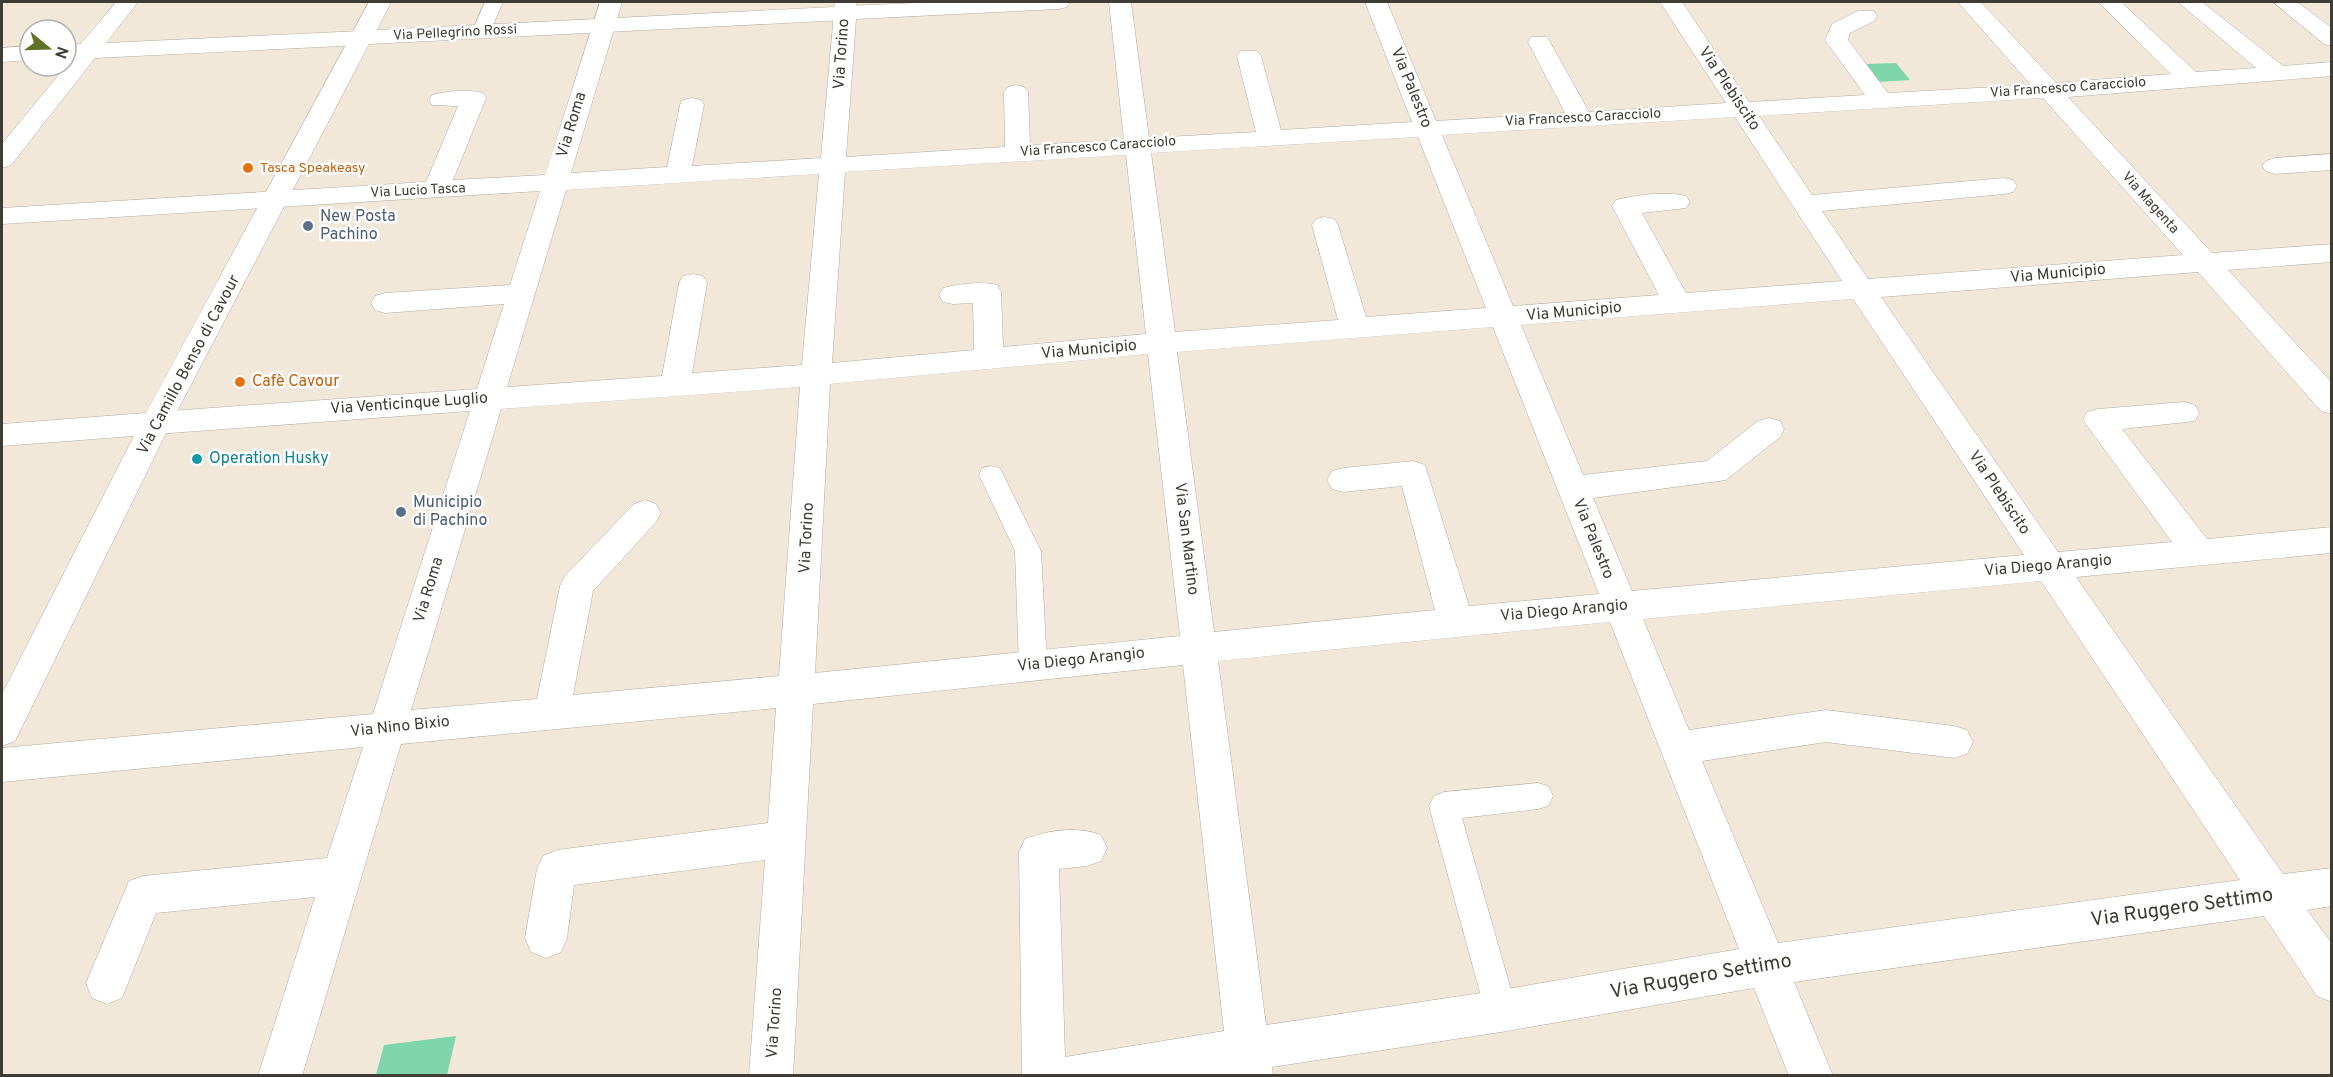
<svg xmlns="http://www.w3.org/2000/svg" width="2333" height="1077" viewBox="0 0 2333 1077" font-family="Overpass,sans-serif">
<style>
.green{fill:#7ed6aa}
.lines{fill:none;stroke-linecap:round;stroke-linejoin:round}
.lane-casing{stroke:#b3ac9e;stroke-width:1}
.street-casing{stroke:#b3ac9e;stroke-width:1}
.secondary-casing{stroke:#b3ac9e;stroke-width:1}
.lane{fill:#fff;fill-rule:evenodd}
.street{fill:#fff;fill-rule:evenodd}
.secondary{fill:#fff;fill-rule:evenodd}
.food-dot{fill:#e8710a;stroke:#fff;stroke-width:2}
.service-dot{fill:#5c6f8a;stroke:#fff;stroke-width:2}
.culture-dot{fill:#0f9aa8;stroke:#fff;stroke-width:2}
.labels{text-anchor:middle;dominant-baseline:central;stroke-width:5;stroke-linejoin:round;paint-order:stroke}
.far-street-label{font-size:14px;fill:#3f3c36;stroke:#fff}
.far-food-label{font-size:14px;fill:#c56008;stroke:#fff;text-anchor:start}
.street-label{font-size:16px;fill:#3f3c36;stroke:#fff}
.service-label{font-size:16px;fill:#4e5e75;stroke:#fff;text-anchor:start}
.food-label{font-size:16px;fill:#c56008;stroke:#fff;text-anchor:start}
.culture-label{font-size:16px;fill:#0d838f;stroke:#fff;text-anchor:start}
.near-street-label{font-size:20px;fill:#3f3c36;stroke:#fff}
</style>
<rect width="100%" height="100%" fill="#f1e8da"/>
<path class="green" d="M 1896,63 L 1910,80 L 1878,82 L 1865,64 Z
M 456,1036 L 447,1075 L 376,1075 L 384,1045 Z"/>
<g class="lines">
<g class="lane-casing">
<path id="lane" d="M 485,2 L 503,2 L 490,32 L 481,37 L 472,32 Z
M 991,466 L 1000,468 L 1041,551 L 1047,666 L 1043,674 L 1033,678 L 1023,674 L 1019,666 L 1015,551 L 979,475 L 982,468 Z
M 1538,783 L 1548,786 L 1553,796 L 1548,806 L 1538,809 L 1462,818 L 1517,1011 L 1513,1023 L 1501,1027 L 1489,1023 L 1485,1011 L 1429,806 L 1434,796 L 1444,792 Z"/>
</g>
<g class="street-casing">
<path id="street" d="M 116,2 L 138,2 L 106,43 L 361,31 L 369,33 L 372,38 L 369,43 L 361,45 L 95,58 L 11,165 L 2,168 L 2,144 L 66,66 L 70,59 L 66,59 L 66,45 L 81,44 Z
M 600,2 L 622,2 L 571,173 L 667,167 L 680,105 L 683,100 L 692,98 L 701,100 L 704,105 L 692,166 L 821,158 L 834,13 L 837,8 L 845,6 L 939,2 L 1070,2 L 1067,7 L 1059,9 L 856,19 L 846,157 L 1005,147 L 1004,92 L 1008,87 L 1016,85 L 1024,87 L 1028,92 L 1030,145 L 1124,140 L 1109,2 L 1131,2 L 1149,138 L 1256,132 L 1237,56 L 1241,51 L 1257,51 L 1261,56 L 1281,130 L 1412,122 L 1365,2 L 1387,2 L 1436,121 L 1565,113 L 1528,42 L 1531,37 L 1547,37 L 1550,42 L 1589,112 L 1726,103 L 1660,2 L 1682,2 L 1749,102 L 1865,95 L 1825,40 L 1832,24 L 1858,11 L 1874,11 L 1877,16 L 1874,21 L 1850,33 L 1848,40 L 1888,93 L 2031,85 L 1958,2 L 1981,2 L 2056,83 L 2171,74 L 2098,2 L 2121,2 L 2196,72 L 2256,68 L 2178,2 L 2202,2 L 2283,66 L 2332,62 L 2332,76 L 2068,97 L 2212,253 L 2332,244 L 2332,262 L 2228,270 L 2332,383 L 2332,414 L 2321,411 L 2198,272 L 1881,297 L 2058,552 L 2172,542 L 2083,420 L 2087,412 L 2098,409 L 2184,402 L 2195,405 L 2199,413 L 2195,421 L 2122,429 L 2207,539 L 2332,527 L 2332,553 L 2076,577 L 2283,874 L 2332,868 L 2332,906 L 2307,910 L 2332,944 L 2332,1002 L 2317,996 L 2264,916 L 1794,982 L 1833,1076 L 1789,1076 L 1754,988 L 1501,1032 L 1272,1067 L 1273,1076 L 1022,1076 L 1019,852 L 1025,839 C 1048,830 1078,826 1101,835 L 1107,848 L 1101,861 L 1087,866 L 1059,869 L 1065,1057 L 1224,1031 L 1183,665 L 813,704 L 793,1076 L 749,1076 L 765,860 L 574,885 L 567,938 L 561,952 L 546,958 L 531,952 L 525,938 L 537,869 L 543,856 L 557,850 L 768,823 L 776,708 L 401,744 L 302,1076 L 258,1076 L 315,897 L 156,913 L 122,998 L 107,1004 L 92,998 L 86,983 L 129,881 L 143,876 L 327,858 L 363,747 L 2,782 L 2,748 L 373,714 L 470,411 L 156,434 L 145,431 L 141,423 L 145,415 L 156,412 L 477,389 L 504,304 L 385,313 L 375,310 L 371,303 L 375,296 L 385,293 L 510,285 L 540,191 L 2,224 L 2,208 L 426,182 L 458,106 L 432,105 L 429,100 L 432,95 C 448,91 467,89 483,93 L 486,98 L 453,180 L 545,175 ZM 2043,98 L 2183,255 L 1868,279 L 1822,211 L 2004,194 L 2013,192 L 2017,186 L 2013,180 L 2004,178 L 1812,195 L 1759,116 ZM 1735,117 L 1842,281 L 1686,293 L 1642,213 L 1686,208 L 1690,202 L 1686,196 C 1666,191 1636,195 1616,200 L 1612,206 L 1659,295 L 1513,306 L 1442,135 ZM 1418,137 L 1486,308 L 1366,317 L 1338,225 L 1334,219 L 1325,217 L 1316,219 L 1312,225 L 1338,320 L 1175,332 L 1151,153 ZM 1126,155 L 1146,334 L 1003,347 L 1001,292 L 997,285 C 980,281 960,284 943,288 L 939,295 L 943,302 L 953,304 L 973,303 L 974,350 L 832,363 L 845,172 ZM 819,174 L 802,365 L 692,373 L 707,283 L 703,276 L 693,274 L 683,276 L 679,283 L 662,376 L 507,387 L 566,190 ZM 1853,299 L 2024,555 L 1632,591 L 1593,498 L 1726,480 L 1780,437 L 1784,429 L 1780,421 L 1769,418 L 1758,421 L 1707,461 L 1583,475 L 1521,325 ZM 1493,327 L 1599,594 L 1469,606 L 1425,465 L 1414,461 L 1343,468 L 1332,471 L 1327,480 L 1332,489 L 1343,492 L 1402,486 L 1435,610 L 1214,632 L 1177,352 ZM 1148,354 L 1180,636 L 815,673 L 830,384 ZM 800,387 L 779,676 L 573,695 L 593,591 L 656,522 L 661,513 L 656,504 L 645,500 L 634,504 L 565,576 L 560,586 L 537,699 L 411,710 L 501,409 ZM 2041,581 L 2240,880 L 1778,943 L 1702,761 L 1826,742 L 1954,758 L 1967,754 L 1973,742 L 1967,730 L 1954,726 L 1826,710 L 1689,730 L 1643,619 ZM 1610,622 L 1739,949 L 1501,990 L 1266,1025 L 1218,661 Z
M 2273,2 L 2297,2 L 2332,28 L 2332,46 L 2324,44 Z
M 30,46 L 30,60 L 2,62 L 2,48 Z
M 2332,154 L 2332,170 L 2275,174 L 2266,171 L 2262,166 L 2266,161 L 2275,158 Z"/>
</g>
<g class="secondary-casing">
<path id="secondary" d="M 369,2 L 391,2 L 377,30 L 834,7 L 835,2 L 857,2 L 853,18 L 845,20 L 369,44 L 171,423 L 15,741 L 2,746 L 2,694 L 134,436 L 2,446 L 2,424 L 146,413 Z"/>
</g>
<use href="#lane" class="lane"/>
<use href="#street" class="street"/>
<use href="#secondary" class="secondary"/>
</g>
<g class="food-dot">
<circle cx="248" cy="168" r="6"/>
<circle cx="240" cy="382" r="6"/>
</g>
<g class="service-dot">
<circle cx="308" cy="226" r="6"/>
<circle cx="401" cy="512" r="6"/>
</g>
<circle class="culture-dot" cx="197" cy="459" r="6"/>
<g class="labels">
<g class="far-street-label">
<text transform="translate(455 33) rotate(-3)">Via Pellegrino Rossi</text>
<text transform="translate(2068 88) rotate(-4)">Via Francesco Caracciolo</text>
<text transform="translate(1583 118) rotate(-3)">Via Francesco Caracciolo</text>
<text transform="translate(1098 147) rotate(-4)">Via Francesco Caracciolo</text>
<text transform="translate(418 191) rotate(-3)">Via Lucio Tasca</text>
<text transform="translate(2150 203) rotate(48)">Via Magenta</text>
</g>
<g class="far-food-label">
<text x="260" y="168">Tasca Speakeasy</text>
</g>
<g class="street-label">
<text transform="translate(842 54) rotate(-86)">Via Torino</text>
<text transform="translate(1411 88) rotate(68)">Via Palestro</text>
<text transform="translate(1729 89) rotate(56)">Via Plebiscito</text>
<text transform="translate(572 125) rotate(-73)">Via Roma</text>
<text transform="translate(2058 274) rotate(-5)">Via Municipio</text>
<text transform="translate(1574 312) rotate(-5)">Via Municipio</text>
<text transform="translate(1089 350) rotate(-5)">Via Municipio</text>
<text transform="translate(189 365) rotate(-62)">Via Camillo Benso di Cavour</text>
<text transform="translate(409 404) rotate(-4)">Via Venticinque Luglio</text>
<text transform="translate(1999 493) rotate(56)">Via Plebiscito</text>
<text transform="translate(807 538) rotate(-87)">Via Torino</text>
<text transform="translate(1186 539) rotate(83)">Via San Martino</text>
<text transform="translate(1593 539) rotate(68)">Via Palestro</text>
<text transform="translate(2048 566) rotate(-5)">Via Diego Arangio</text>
<text transform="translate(429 590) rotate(-73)">Via Roma</text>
<text transform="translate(1564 611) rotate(-5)">Via Diego Arangio</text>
<text transform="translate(1081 660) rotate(-6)">Via Diego Arangio</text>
<text transform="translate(400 727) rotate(-6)">Via Nino Bixio</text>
<text transform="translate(775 1023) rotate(-86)">Via Torino</text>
</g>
<g class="service-label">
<text x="320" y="217">New Posta<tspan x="320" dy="18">Pachino</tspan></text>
<text x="413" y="503">Municipio<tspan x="413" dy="18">di Pachino</tspan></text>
</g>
<g class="food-label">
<text x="252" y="382">Cafè Cavour</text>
</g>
<g class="culture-label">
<text x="209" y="459">Operation Husky</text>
</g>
<g class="near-street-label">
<text transform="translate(2182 908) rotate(-8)">Via Ruggero Settimo</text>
<text transform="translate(1701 977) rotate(-10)">Via Ruggero Settimo</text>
</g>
</g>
<rect width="2333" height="1077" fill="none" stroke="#3f3c36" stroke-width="6"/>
<g transform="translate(48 48) rotate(109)"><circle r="28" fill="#ffffff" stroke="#b2b1af" stroke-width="1.5"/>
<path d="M0-4.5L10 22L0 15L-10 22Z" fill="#5e7424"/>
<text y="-9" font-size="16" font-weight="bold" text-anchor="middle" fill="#3f3c36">N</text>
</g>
</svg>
